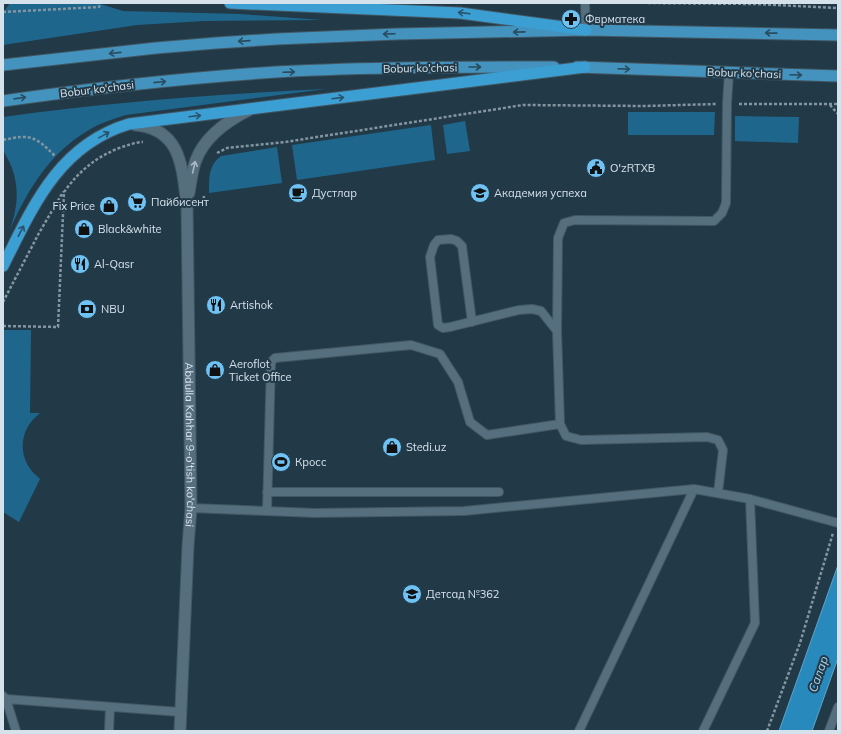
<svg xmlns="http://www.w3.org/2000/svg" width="841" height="734" viewBox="0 0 841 734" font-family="Mulish,sans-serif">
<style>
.green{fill:#1f668c}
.water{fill:#2889bc;stroke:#5ca4ca}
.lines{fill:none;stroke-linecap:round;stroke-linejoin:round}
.service-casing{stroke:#425763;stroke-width:10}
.minor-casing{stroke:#425763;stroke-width:13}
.primary-casing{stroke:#425763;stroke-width:13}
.trunk-casing{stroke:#425763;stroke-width:13}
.path{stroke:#8395a0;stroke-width:2.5;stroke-dasharray:3 2;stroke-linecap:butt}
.service{stroke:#566f7f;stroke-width:8}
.minor{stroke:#566f7f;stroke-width:11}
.primary{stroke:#4393be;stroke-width:11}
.trunk{stroke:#3c9fd3;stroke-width:11}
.oneway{stroke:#28536b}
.oneway2{stroke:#294c60}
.oneway3{stroke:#a9bac5}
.labels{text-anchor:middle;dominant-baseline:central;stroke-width:4;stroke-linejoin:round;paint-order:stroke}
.poi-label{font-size:11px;fill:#d5e2eb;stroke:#223a48;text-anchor:start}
.street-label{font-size:11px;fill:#d5e2eb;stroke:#223a48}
.water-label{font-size:12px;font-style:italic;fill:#abd5f0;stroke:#223a48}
</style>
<rect width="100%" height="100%" fill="#223a48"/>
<path class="green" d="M 10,3 L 97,3 L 123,11 L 240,14 L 322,20 L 204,21 L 137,25 L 3,45 L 3,13 Z
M 326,89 L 126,115 C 113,119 100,123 89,130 C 49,153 27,191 9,232 C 17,211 20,190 12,168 C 10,162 5,155 3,149 C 1,140 3,126 3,117 C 110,102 218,94 326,89 Z
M 628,112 L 715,112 L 714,135 L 628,135 Z
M 735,116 L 799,117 L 798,143 L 735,141 Z
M 465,121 L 470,151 L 447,154 L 443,125 Z
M 431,125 L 435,160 L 297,180 L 292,145 Z
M 277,147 L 282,183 L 209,193 C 209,178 208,166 221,156 Z
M 3,330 L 31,330 L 30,413 L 40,413 C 37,416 33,419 31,422 C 20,436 20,456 31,470 C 33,473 37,476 40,479 L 19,522 L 3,512 Z"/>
<path class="water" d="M 838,565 L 838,658 L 812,731 L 779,731 Z"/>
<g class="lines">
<g class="service-casing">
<path id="service" d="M 585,3 L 586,30
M 472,322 L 462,246 L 457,241 L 451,239 L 438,240 L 434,245 L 430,257 L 438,325 L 443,328 L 450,327 L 519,310 L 532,309 L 541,311 L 557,331
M 267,492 L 499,492
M 718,493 L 723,450 L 718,440 L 707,437 L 581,440 L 566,436 L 560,424 L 557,331 L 558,238 L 564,223 L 575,220 L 714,221 L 722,213 L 726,203 L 727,104 L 729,72
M 191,508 L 315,513 L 464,511 L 694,489 L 750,499 L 838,523
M 267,511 L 271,362 L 275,358 L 411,345 L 440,354 L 458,382 L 470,422 L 487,435 L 560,424
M 3,696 L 6,699 L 180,712
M 6,699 L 16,731
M 109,731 L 110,707
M 579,731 L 694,489
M 703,731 L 755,623 L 750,499
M 829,731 L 838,707"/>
</g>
<g class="minor-casing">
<g id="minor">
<path id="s1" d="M 135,125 C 182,129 182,168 187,206 L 191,508 L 188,546 L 180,731"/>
<path d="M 189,193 C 191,182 192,170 196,160 C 205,136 227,121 249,110"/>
</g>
</g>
<g class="primary-casing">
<path id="primary" d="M 3,65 L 156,48 L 216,43 L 277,39 L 397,34 L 586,30 L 838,35
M 577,67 L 838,76
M 3,101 C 94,88 185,78 276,72 C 369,67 461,67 554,67"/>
</g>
<g class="trunk-casing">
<path id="trunk" d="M 230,3 L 460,13 L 586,30
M 3,266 C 33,206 59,145 129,124 L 585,67"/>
</g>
<path class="path" d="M 648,3 L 756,4 L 838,8
M 3,12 L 99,7 L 101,3
M 739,104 L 838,104
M 830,105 L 838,114
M 3,140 C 31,134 35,136 55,156
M 217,153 L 227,148 L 285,142 L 523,105 L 645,106 L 716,104
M 200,205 L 203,205 L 204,196
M 3,302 L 39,233 L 63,192
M 3,326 L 58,327 L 64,192 C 79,171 97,156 122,147 C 129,145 136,142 143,142
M 767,731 L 800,643 L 833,533"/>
<use href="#service" class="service"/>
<use href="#minor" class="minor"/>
<use href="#primary" class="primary"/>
<use href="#trunk" class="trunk"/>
</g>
<defs><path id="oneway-shaft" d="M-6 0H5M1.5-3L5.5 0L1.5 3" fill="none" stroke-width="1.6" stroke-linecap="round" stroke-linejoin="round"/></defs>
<g class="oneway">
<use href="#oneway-shaft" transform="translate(464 13) rotate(-173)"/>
<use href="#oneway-shaft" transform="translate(338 98) rotate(-7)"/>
<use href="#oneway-shaft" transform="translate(195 116) rotate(-7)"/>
<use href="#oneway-shaft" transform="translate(104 135) rotate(-29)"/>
<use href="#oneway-shaft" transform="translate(21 231) rotate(-63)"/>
</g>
<g class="oneway2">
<use href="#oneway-shaft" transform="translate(519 32) rotate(179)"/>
<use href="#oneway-shaft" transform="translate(771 33) rotate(-179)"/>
<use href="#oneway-shaft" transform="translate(389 34) rotate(178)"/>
<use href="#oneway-shaft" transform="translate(244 41) rotate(176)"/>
<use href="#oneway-shaft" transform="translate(115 53) rotate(174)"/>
<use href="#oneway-shaft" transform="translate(475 67)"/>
<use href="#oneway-shaft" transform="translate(624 69) rotate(2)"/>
<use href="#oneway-shaft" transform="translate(289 72) rotate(-2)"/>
<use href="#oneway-shaft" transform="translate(796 75) rotate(2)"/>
<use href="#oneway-shaft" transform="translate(160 82) rotate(-6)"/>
<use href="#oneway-shaft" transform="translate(20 98) rotate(-8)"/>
</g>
<use class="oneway3" href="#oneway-shaft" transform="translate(194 167) rotate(-77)"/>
<defs>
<g id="pharmacy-disc" transform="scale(1)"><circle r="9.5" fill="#6fc2f4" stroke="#223a48"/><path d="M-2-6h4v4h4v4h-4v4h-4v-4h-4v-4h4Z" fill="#111"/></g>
<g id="civic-disc" transform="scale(1)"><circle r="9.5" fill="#6fc2f4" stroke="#223a48"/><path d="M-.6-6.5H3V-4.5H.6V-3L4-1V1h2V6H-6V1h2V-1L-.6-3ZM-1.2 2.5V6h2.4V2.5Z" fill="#111"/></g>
<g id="cafe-disc" transform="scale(1)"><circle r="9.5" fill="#6fc2f4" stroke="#223a48"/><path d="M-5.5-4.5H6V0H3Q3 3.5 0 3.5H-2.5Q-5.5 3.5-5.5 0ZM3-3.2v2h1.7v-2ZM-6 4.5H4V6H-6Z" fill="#111"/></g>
<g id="school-disc" transform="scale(1)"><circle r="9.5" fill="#6fc2f4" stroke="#223a48"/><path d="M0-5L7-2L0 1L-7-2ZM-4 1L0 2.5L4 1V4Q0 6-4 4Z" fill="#111"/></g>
<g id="supermarket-disc" transform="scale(1)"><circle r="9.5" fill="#6fc2f4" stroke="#223a48"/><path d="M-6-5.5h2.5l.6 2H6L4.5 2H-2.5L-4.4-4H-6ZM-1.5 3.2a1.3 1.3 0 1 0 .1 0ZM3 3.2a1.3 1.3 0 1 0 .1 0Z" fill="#111"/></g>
<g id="shop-disc" transform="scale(1)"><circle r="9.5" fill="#6fc2f4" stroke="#223a48"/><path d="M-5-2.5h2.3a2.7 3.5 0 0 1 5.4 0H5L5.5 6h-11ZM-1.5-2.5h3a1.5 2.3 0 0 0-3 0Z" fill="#111"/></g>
<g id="restaurant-disc" transform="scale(1)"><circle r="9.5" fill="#6fc2f4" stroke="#223a48"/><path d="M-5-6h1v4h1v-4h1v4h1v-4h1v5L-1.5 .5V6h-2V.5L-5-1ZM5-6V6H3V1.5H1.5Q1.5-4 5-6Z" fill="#111"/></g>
<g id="bank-disc" transform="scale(1)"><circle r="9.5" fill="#6fc2f4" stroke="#223a48"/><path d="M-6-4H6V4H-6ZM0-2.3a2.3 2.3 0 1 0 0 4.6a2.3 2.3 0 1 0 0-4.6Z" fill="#111"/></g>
<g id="stadium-disc" transform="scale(1)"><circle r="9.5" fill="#6fc2f4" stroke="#223a48"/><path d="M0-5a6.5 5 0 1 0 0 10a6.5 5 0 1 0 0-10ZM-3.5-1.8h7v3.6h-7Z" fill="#111"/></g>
</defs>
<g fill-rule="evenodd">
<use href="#pharmacy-disc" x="571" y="19"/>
<use href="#civic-disc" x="596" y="168"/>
<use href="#cafe-disc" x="298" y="193"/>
<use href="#school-disc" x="480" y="193"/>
<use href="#supermarket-disc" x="137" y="202"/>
<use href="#shop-disc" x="109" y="206"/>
<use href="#shop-disc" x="84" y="229"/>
<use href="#restaurant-disc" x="80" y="264"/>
<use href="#restaurant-disc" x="216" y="305"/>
<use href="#bank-disc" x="87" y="309"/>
<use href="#shop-disc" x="215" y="370"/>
<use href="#shop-disc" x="392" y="447"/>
<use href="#stadium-disc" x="281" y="462"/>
<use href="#school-disc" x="412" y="594"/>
</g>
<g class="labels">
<g class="poi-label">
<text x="585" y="19">Фврматека</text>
<text x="610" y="168">O'zRTXB</text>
<text x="312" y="193">Дустлар</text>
<text x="494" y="193">Академия успеха</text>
<text x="151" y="202">Пайбисент</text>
<text x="95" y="206" text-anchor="end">Fix Price</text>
<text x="98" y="229">Black&amp;white</text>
<text x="94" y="264">Al-Qasr</text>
<text x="230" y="305">Artishok</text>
<text x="101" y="309">NBU</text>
<text x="229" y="364">Aeroflot<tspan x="229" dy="13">Ticket Office</tspan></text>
<text x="406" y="447">Stedi.uz</text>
<text x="295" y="462">Кросс</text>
<text x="426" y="594">Детсад №362</text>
</g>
<g class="street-label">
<text transform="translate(420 68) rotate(-1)">Bobur ko'chasi</text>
<text transform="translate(744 73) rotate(2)">Bobur ko'chasi</text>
<text transform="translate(97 89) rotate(-7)">Bobur ko'chasi</text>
<text stroke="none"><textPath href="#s1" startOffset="346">Abdulla Kahhar 9-o'tish ko'chasi</textPath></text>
</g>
<g class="water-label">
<text transform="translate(818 674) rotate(-71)">Салар</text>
</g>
</g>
<rect width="841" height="734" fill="none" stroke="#d5e2eb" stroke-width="8"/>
</svg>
